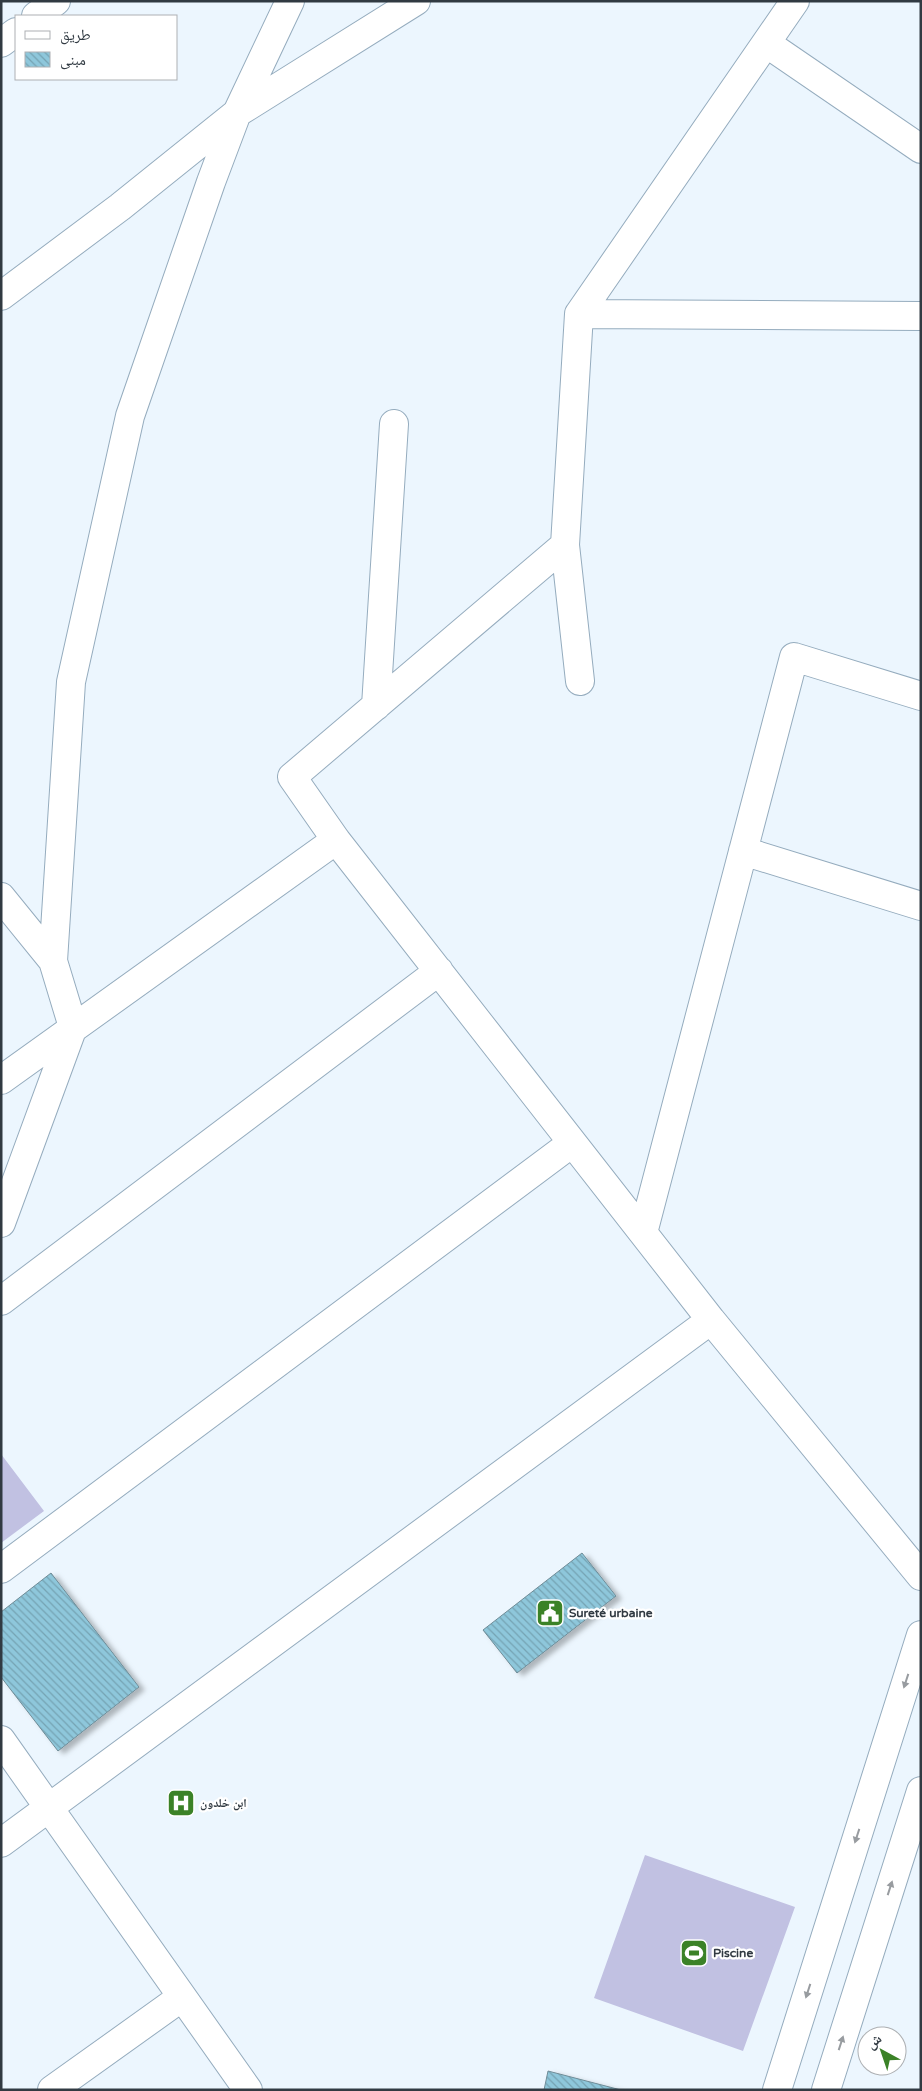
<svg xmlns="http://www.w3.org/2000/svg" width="922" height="2091" viewBox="0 0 922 2091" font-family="'Varela Round','Noto Naskh Arabic',sans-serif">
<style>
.garden{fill:#c1c1e2}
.building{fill:url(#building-back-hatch);stroke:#6f8c97;filter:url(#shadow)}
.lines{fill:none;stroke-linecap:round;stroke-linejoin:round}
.minor-casing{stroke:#95acbe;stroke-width:30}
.tertiary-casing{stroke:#95acbe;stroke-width:30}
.minor{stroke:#fff;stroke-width:28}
.tertiary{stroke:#fff;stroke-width:28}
.oneway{fill:#989ca0}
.labels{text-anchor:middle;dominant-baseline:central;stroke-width:4.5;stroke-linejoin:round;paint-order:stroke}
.poi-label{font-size:12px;font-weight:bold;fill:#313a42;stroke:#fff;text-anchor:start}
</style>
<defs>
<pattern id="building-back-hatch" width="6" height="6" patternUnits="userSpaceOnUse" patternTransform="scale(1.25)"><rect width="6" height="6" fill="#8ec7db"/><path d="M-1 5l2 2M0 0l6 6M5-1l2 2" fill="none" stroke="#75a3b3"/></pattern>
<filter id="shadow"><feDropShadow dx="5.5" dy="3" stdDeviation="2.5" flood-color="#0004"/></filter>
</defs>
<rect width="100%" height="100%" fill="#ecf6fe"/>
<path class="garden" d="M 1,1454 L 44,1511 L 1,1543 Z
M 645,1855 L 795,1907 L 743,2051 L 594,1998 Z"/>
<path class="building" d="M 582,1553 L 616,1596 L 517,1673 L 483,1630 Z
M 51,1573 L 139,1687 L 58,1751 L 1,1677 L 1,1612 Z
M 548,2071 L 621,2090 L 544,2090 Z"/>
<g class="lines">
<g class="minor-casing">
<path id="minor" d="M 795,1 L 766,43 L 921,149
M 36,16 L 56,1
M 1,43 L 16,32
M 1,296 L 120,207 L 237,113 L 416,1
M 579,314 L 921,316
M 565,545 L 292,777 L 336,840 L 711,1320 L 921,1576
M 580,681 L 565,545 L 579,314 L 766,43
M 376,706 L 394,424
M 743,851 L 921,906
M 1,897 L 53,961 L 73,1027 L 1,1223
M 53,961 L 71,682 L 130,416 L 211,182 L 237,113 L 290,1
M 1,1080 L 336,840
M 643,1233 L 794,657 L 921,696
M 1,1301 L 439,971
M 1,1569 L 572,1143
M 1,1740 L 248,2090
M 1,1843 L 711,1320
M 52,2090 L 182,1997"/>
</g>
<g class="tertiary-casing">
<path id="tertiary" d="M 777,2090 L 921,1635
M 826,2090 L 921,1791"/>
</g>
<use href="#minor" class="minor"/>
<use href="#tertiary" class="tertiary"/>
</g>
<defs><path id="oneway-solid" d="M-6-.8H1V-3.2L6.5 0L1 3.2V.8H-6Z" transform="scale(1.25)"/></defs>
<g class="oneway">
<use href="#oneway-solid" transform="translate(906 1681) rotate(108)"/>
<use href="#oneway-solid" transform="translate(857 1836) rotate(108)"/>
<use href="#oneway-solid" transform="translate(890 1888) rotate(-72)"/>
<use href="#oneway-solid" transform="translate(808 1991) rotate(108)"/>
<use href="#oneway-solid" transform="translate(841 2043) rotate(-72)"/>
</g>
<defs>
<g id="civic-square" transform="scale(1.4375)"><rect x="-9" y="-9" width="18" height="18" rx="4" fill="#3b8227" stroke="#fff"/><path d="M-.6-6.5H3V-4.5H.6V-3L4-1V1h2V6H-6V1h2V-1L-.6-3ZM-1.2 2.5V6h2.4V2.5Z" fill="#fff"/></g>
<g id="hospital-square" transform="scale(1.4375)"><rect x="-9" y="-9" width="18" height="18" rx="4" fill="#3b8227" stroke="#fff"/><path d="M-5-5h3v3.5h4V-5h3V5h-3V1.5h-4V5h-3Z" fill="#fff"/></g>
<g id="stadium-square" transform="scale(1.4375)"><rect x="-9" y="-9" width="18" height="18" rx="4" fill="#3b8227" stroke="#fff"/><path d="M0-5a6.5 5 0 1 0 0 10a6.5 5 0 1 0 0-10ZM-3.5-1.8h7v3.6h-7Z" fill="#fff"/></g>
</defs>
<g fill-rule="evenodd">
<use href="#civic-square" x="550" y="1613"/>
<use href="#hospital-square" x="181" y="1803"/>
<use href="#stadium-square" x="694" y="1953"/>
</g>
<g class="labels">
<g class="poi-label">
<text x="569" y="1613">Sureté urbaine</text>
<text x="200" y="1803">ابن خلدون</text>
<text x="713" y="1953">Piscine</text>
</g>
</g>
<rect width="922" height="2091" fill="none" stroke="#313a42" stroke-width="5"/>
<rect x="15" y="15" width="162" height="65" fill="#ffffff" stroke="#adb0b3"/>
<rect x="25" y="31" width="25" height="8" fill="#ffffff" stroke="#adb0b3"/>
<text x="60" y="40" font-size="15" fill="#313a42">طريق</text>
<rect x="25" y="52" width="25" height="15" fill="url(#building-back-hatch)" stroke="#adb0b3"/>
<text x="60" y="65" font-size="15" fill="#313a42">مبنى</text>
<g transform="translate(882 2051) rotate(320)"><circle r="24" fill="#ffffff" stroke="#adb0b3"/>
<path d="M0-4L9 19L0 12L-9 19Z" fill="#3b8227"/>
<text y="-8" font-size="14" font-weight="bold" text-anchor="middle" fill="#313a42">ش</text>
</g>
</svg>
